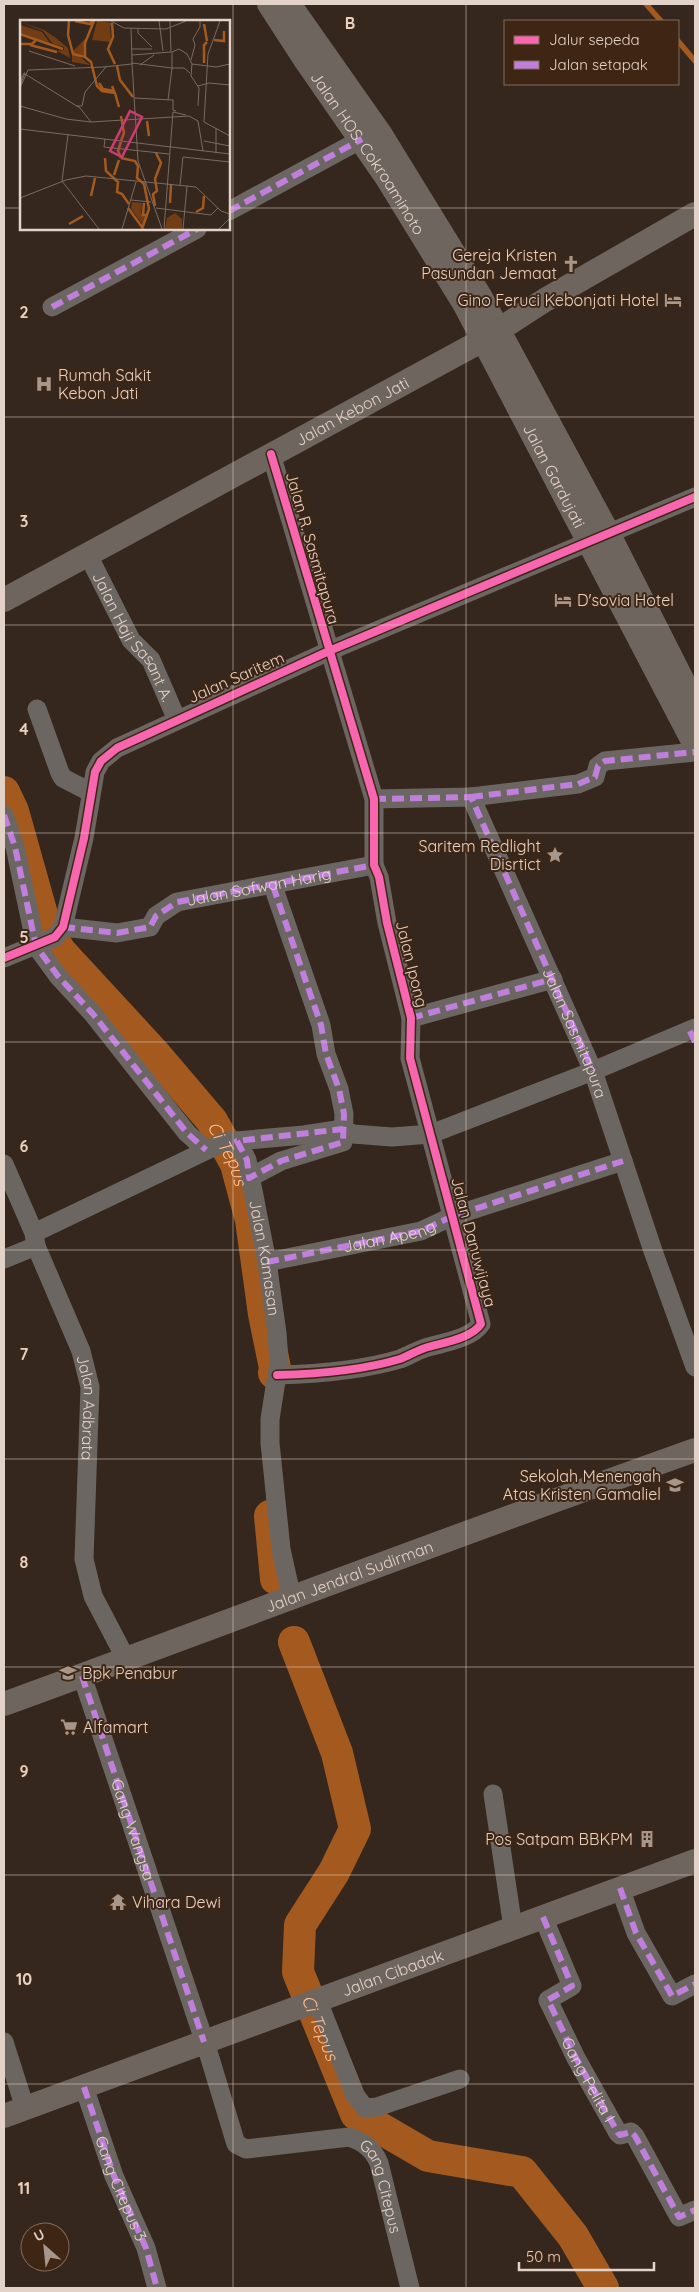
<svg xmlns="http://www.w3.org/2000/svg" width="699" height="2292" viewBox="0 0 699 2292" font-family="Quicksand,sans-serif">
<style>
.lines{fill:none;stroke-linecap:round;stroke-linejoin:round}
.stream{stroke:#a45a1f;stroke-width:5.5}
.river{stroke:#a45a1f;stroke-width:32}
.minor{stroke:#6c6662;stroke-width:19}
.major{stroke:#6f655f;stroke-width:24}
.quiet{stroke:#c07fdc;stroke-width:6;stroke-dasharray:12 6;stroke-linecap:butt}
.cycleway-casing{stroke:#3f2614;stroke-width:11}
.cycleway{stroke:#f766af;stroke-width:8}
.grid{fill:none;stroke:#e3d2c7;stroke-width:1;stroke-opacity:0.55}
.labels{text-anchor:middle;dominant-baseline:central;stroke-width:4;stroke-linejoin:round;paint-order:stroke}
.street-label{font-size:16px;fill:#e3d2c7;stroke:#3f2614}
.poi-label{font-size:16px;fill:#e3d2c7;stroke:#3f2614;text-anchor:end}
.water-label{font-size:18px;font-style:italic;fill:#fdbb91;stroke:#3f2614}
.inset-river{fill:none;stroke:#a45a1f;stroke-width:2.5}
.inset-road{fill:none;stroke:#7b6b62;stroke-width:1}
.view{fill:#c93d71;fill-opacity:0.15;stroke:#c93d71;stroke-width:2.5}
.inset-edge{fill:none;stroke:#e3d2c7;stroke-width:2.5}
.grid-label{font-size:16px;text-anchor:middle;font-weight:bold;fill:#e3d2c7;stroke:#3f2614;stroke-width:4;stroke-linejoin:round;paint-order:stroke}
</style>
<rect width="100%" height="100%" fill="#35271e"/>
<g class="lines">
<path class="stream" d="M 646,4 L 661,21
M 678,41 L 695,61"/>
<g class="river">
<path id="s1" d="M 4,792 L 13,811 L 45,925 L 60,951 L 155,1054 L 212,1121 L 236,1164 L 251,1220 L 264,1314 L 275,1368 L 274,1373"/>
<path d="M 270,1516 L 276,1579"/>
<path id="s2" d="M 294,1642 L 337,1753 L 355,1829 L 334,1872 L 300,1925 L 298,1972 L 356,2114 L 428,2156 L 522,2172 L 573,2236 L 603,2288"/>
</g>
<g class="minor">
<path d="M 229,211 L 362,139"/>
<path d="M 52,307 L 197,229"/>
<path d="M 271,454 L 374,799 L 374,865 L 379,877 L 387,923 L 411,1018 L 410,1058 L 481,1324 C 471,1339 441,1343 425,1348 C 416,1351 408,1356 400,1359 C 360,1371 318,1374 277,1375"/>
<path id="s3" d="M 88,555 L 131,640 L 151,660 L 177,720"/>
<path d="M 37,709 L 60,773 L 63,778 L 90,792"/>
<path d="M 471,797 L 578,784 L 595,777 L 598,766 L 605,761 L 695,752"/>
<path id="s4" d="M 374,799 L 471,797 L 593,1071 L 653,1251 L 695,1367"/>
<path d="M 4,815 L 15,847 L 36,946 L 58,976 L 93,1014 L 187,1133 L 206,1150"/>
<path id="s5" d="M 63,927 L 117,933 L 150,927 L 156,916 L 177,902 L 374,865"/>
<path d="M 4,958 L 55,937 L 63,927 L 84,838 L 95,772 L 101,761 L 117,748 L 329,651 L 695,497"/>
<path d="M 411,1018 L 553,979"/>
<path id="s6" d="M 237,1141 L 247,1160 L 267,1262 L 277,1333 L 279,1362 L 270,1419 L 270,1443 L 281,1549 L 289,1585 L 294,1597"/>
<path id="s7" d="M 4,1164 L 34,1233 L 36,1246 L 81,1351 L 90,1387 L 84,1559 L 93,1596 L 126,1659"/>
<path d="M 249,1178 L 281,1161 L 343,1142 L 344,1114 L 339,1089 L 326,1054 L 321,1025 L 273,886"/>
<path d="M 34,1233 L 224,1142 L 304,1135 L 343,1129 L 353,1134 L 392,1137 L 431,1134 L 593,1071 L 695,1028"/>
<path d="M 4,1259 L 36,1246"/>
<path d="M 267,1262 L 421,1231 L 453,1216 L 623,1161"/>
<path id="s8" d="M 82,1676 L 209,2055 L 236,2144 L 246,2149 L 349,2137 C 364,2142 373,2149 379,2163 L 410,2288"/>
<path d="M 493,1794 L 513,1928"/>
<path d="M 620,1888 L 636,1933 L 672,1996 L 695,1984"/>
<path d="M 543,1917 L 572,1986 L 548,2000 L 576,2058 L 618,2133 L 620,2135 L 631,2132 L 635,2136 L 679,2217 L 695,2210"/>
<path d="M 318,2001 L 355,2095 L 365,2108 L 377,2107 L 460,2079"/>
<path d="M 4,2042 L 25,2108"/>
<path d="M 84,2087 L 114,2176 L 146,2248 L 157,2288"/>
</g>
<g class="major">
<path id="s9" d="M 269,4 L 306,61 L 387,178 L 465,305 L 695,745"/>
<path d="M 289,4 L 381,135 L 480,296 L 608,533 L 695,705"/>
<path id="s10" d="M 4,600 L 483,340 L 545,300 L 695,214"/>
<path id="s11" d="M 4,1704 C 234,1620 464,1532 695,1450"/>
<path id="s12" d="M 4,2116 L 695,1861"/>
</g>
<g class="quiet">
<path d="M 229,211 L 362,139"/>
<path d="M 52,307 L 197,229"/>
<path d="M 471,797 L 578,784 L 595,777 L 598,766 L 605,761 L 695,752"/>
<path d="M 374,799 L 471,797 L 593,1071"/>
<path d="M 4,815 L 15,847 L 36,946 L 58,976 L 93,1014 L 187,1133 L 206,1150"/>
<path d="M 273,886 L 321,1025 L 326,1054 L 339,1089 L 344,1114 L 343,1142 L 281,1161 L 249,1178 L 247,1160 L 237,1141 L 343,1129"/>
<path d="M 63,927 L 117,933 L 150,927 L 156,916 L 177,902 L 374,865"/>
<path d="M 411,1018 L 553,979"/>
<path d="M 690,1031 L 695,1042"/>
<path id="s13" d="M 267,1262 L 421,1231 L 453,1216 L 623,1161"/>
<path id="s14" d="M 82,1676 L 204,2042"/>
<path d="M 620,1888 L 636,1933 L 672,1996 L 695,1984"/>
<path id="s15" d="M 543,1917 L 572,1986 L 548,2000 L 576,2058 L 618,2133 L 620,2135 L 631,2132 L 635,2136 L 679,2217 L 695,2210"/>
<path id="s16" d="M 84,2087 L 114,2176 L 146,2248 L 157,2288"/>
</g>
<g class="cycleway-casing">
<path id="cycleway" d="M 271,454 L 374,799 L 374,865 L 379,877 L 387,923 L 411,1018 L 410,1058 L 481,1324 C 471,1339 441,1343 425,1348 C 416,1351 408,1356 400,1359 C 360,1371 318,1374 277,1375
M 4,958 L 55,937 L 63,927 L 84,838 L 95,772 L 101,761 L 117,748 L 329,651 L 695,497"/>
</g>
<use href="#cycleway" class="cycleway"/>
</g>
<path class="grid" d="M 233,4 L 233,2288M 466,4 L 466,2288M 4,208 L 21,208M 229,208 L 695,208M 4,417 L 695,417M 4,625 L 695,625M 4,833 L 695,833M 4,1042 L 695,1042M 4,1250 L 695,1250M 4,1459 L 695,1459M 4,1667 L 695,1667M 4,1875 L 695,1875M 4,2084 L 695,2084"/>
<defs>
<g id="church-bare" transform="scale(1.35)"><path d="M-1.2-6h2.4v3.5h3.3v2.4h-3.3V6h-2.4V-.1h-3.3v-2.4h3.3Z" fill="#a6968c" stroke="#3f2614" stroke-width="2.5" paint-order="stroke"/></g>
<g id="hotel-bare" transform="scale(1.35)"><path d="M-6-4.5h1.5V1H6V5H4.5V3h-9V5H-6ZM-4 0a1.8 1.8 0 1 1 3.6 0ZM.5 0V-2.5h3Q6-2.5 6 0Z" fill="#a6968c" stroke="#3f2614" stroke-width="2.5" paint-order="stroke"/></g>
<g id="hospital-bare" transform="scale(1.35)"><path d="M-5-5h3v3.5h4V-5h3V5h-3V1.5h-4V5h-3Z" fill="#a6968c" stroke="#3f2614" stroke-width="2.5" paint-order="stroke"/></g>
<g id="sight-bare" transform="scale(1.35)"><path d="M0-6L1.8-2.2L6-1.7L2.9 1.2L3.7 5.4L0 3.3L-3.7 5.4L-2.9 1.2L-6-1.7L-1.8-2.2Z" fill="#a6968c" stroke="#3f2614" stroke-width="2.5" paint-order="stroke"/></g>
<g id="school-bare" transform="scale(1.35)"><path d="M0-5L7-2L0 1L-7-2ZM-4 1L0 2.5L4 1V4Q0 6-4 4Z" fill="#a6968c" stroke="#3f2614" stroke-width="2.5" paint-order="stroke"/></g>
<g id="supermarket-bare" transform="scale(1.35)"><path d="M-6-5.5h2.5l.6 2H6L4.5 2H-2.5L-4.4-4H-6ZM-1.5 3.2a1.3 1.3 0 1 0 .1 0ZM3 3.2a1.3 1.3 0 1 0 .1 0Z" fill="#a6968c" stroke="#3f2614" stroke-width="2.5" paint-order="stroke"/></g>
<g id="building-bare" transform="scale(1.35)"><path d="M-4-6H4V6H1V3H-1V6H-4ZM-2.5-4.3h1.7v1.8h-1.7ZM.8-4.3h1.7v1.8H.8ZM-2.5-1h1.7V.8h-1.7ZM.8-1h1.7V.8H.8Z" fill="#a6968c" stroke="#3f2614" stroke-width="2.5" paint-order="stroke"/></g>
<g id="temple-bare" transform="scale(1.35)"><path d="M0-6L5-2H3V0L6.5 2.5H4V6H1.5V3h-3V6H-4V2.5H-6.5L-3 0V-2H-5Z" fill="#a6968c" stroke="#3f2614" stroke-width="2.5" paint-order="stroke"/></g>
</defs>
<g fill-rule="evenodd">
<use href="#church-bare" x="571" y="264"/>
<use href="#hotel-bare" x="673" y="300"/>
<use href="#hospital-bare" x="44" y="384"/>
<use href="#hotel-bare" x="563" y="600"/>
<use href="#sight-bare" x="555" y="855"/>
<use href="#school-bare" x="675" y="1485"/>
<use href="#school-bare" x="68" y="1673"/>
<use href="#supermarket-bare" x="69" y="1727"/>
<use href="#building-bare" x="647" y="1839"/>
<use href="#temple-bare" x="118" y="1902"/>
</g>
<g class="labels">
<g class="street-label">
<text stroke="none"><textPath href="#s9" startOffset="179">Jalan HOS. Cokroaminoto</textPath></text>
<text stroke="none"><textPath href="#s10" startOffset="396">Jalan Kebon Jati</textPath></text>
<text stroke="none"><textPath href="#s9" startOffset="552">Jalan Gardujati</textPath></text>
<text transform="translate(313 548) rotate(74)">Jalan R. Sasmitapura</text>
<text stroke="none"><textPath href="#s3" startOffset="94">Jalan Haji Sasant A.</textPath></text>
<text transform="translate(236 677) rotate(-24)">Jalan Saritem</text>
<text stroke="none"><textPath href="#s5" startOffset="209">Jalan Sofwan Harig</textPath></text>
<text transform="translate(412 964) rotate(76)">Jalan Ipong</text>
<text stroke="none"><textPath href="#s4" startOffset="355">Jalan Sasmitapura</textPath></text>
<text stroke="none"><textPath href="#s13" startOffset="125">Jalan Apeng</textPath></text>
<text transform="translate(474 1242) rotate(75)">Jalan Danuwijaya</text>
<text stroke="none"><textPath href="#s6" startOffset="121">Jalan Kamasan</textPath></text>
<text stroke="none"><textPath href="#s7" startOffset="260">Jalan Adbrata</textPath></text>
<text stroke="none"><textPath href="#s11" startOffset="368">Jalan Jendral Sudirman</textPath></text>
<text stroke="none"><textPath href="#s14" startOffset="162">Gang Wangsa</textPath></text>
<text stroke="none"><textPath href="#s12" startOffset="414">Jalan Cibadak</textPath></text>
<text stroke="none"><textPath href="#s15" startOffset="192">Gang Pelita I</textPath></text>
<text stroke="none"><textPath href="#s16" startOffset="108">Gang Citepus 3</textPath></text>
<text stroke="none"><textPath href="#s8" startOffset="671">Gang Citepus</textPath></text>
</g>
<g class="poi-label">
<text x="557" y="255">Gereja Kristen<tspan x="557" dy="18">Pasundan Jemaat</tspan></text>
<text x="659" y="300">Gino Feruci Kebonjati Hotel</text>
<text x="58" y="375" text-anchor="start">Rumah Sakit<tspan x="58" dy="18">Kebon Jati</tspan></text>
<text x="577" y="600" text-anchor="start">D'sovia Hotel</text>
<text x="541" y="846">Saritem Redlight<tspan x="541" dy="18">Disrtict</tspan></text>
<text x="661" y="1476">Sekolah Menengah<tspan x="661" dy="18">Atas Kristen Gamaliel</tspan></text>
<text x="82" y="1673" text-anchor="start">Bpk Penabur</text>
<text x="83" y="1727" text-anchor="start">Alfamart</text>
<text x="633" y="1839">Pos Satpam BBKPM</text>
<text x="132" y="1902" text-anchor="start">Vihara Dewi</text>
</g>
<g class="water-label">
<text stroke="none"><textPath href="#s1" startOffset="434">Ci Tepus</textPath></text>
<text stroke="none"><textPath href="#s2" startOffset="415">Ci Tepus</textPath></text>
</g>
</g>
<g transform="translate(20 20)">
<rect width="210" height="210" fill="#35271e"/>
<path d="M 77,1 L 93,3 L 90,6 L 91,22 L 72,20 ZM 0,2 L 24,10 L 36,18 L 48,28 L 50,38 L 37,31 L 44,30 L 44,27 L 33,24 L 23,11 ZM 0,5 L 22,12 L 30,23 L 0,13 ZM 65,19 L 66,35 L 60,37 L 70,45 L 52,42 L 52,32 ZM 112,182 L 122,183 L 121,193 L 126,195 L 123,205 L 111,189 ZM 155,193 L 162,199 L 162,209 L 145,209 L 147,198 Z" fill="#723d14"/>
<path class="inset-river" d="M 49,1 L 48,15 L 53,34 L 65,37 L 65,23 L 74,1M 55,1 L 70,4 L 72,1M 92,3 L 93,17 L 88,29 L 95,44M 184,4 L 187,21M 0,14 L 43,29M 194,20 L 204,21 L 204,11M 0,24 L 12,24 L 16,20M 10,25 L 37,32M 65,37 L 71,42 L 77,66 L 82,71 L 95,73 L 99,87M 184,43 L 184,25 L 187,22M 97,46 L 100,60 L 113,77M 79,63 L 83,69 L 94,71 L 92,66M 101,96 L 104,113 L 101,121M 127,101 L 129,116M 101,122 L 98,131 L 101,138M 85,138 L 86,151 L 98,162 L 97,172 L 102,174 L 109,184M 101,138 L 115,141 L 118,146 L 117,158 L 124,164 L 129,189 L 122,209M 94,155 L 99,140M 71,176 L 75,158M 124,183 L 123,195 L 128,195M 150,183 L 151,165M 135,186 L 133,174 L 137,171 L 135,159 L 141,143 L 136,133M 108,188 L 122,207M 176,192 L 183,188 L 184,176M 49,204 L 63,196"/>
<path class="inset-road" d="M 91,1 L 104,8 L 146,9 L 166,1M 139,1 L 143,31M 150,1 L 151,32M 111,8 L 112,39M 118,9 L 118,13 L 132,27M 112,29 L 132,29M 9,31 L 55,46M 112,35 L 151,32M 171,40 L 175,25 L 173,19 L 180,7 L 180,1M 172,44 L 196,47 L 210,44M 120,45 L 134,35M 152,48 L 152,32 L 159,29 L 167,34 L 172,44 L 171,56 L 179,68 L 178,86M 152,48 L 164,48 L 170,53M 4,53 L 5,53 L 0,66 L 2,57 ZM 5,54 L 60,88 L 71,102M 178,66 L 189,63 L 210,65M 0,68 L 8,50 L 83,47 L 112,44 L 112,38M 114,78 L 153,80 L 153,90 L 156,91M 148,80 L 152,48M 0,86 L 46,99 L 71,102 L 169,96 L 178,101 L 183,131M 56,86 L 62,86 L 65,72 L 86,47M 115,91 L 118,141 L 142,209M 115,93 L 112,43 L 152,48M 184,102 L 188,34 L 200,1M 184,102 L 210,116M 0,109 L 210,134M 48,115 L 42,161 L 79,209M 85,119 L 84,127 L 149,134M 184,121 L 210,126M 196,133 L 196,108M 160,165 L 163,137 L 210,142M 0,178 L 46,160 L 66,156 L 176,167 L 201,191 L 210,194M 111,180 L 131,182M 136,188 L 191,195 L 198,188M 102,209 L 116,162M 144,209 L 153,92 L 166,95M 163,209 L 167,166M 199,209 L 210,198"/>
<path class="view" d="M 110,91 L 122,97 L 102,137 L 90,131 Z"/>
<rect width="210" height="210" class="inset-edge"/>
</g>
<g class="grid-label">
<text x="350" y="29">B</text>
<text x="24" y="318">2</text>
<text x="24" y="527">3</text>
<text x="24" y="735">4</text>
<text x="24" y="943">5</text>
<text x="24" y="1152">6</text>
<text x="24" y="1360">7</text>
<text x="24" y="1568">8</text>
<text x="24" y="1777">9</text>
<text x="24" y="1985">10</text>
<text x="24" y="2194">11</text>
</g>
<rect width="699" height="2292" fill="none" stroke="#e3d2c7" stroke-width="10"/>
<rect x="504" y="20" width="175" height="65" fill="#3f2614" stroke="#816b5c"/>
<rect x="514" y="36" width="25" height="8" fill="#f766af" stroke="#816b5c"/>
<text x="549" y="45" font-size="15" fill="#e3d2c7">Jalur sepeda</text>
<rect x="514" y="61" width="25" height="8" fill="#c07fdc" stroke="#816b5c"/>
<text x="549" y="70" font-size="15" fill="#e3d2c7">Jalan setapak</text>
<g transform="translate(45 2247) rotate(333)"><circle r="24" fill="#3f2614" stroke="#816b5c"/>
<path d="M0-4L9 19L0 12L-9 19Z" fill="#a6968c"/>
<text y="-8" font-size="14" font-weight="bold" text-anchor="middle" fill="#e3d2c7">U</text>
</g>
<path d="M519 2262v8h135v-8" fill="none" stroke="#e3d2c7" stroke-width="2.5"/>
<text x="526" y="2262" font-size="15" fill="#e3d2c7" stroke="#3f2614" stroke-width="4" paint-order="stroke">50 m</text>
</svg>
